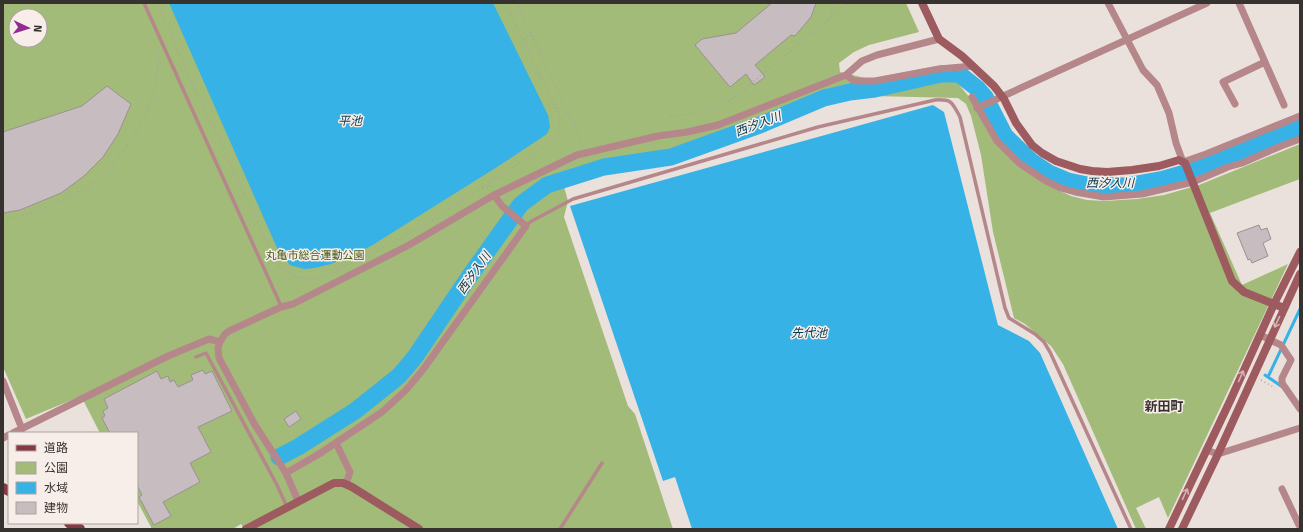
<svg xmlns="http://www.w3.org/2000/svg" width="1303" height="532" viewBox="0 0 1303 532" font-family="'Fira Sans','Noto Sans JP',sans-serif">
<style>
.green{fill:#a2bb79;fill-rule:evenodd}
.water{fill:#36b2e7}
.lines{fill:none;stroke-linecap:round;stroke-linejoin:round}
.stream{stroke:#36b2e7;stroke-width:3}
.river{stroke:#36b2e7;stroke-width:17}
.building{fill:#c7bcbf;stroke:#9b9194}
.path{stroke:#a9a19d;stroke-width:1.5;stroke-dasharray:1 3;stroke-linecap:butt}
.lane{stroke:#b6878a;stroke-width:3.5}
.street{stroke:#b6878a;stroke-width:7}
.secondary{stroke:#9d5a5f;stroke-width:8}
.primary{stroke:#883842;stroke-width:10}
.oneway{stroke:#d4b3b2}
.labels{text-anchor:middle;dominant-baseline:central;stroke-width:3;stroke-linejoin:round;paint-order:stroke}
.park-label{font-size:11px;fill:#435814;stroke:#f8eee9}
.water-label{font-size:12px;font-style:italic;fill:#02394e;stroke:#f8eee9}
.quarter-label{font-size:13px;font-weight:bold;fill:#363230;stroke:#f8eee9}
</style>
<rect width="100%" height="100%" fill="#ebe1dc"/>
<path class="green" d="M 3,3 L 906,3 L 919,32 L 869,45 L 854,52 L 839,63 L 840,72 L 869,79 L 943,65 L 974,103 L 1008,157 L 1043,183 L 1071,196 L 1087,200 L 1105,201 L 1137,199 L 1164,195 L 1199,185 L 1300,144 L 1300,179 L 1210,213 L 1242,285 L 1288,264 L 1168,518 L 1159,497 L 1136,508 L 1146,529 L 1136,529 L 1063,364 L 1051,346 L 1025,324 L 1014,318 L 993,232 L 981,155 L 971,116 L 966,104 L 958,98 L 829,95 L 669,153 L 646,156 L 563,183 L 568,201 L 564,217 L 628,406 L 635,414 L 673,529 L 244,529 L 241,524 L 233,529 L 152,529 L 137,501 L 137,433 L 100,433 L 81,396 L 26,419 L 3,367 ZM 16,16 L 40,16 L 40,40 L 16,40 Z"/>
<path class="water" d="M 169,3 L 493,3 L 548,115 L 550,127 L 547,134 L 497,167 L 371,246 L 331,264 L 315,268 L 304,269 L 290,265 L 277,248 Z
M 933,105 L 944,112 L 998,325 L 1029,341 L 1040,353 L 1118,529 L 692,529 L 675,477 L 663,481 L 570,206 Z"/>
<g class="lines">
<path class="stream" d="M 1265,375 L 1281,386
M 1268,377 L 1300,309"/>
<path class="river" d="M 279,457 L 298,447 L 355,411 L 399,376 L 415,357 L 469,277 L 521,204 L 547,185 L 604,167 L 671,157 L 760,125 L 824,98 L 850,92 L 875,89 L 941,74 L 959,74 L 978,89 L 985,97 L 1005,136 L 1031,161 L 1049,173 L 1068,181 L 1087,185 L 1126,186 L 1164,179 L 1192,171 L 1300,127"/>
</g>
<path class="building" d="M 772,3 L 816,3 L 811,17 L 795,36 L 791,35 L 755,65 L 765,77 L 754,85 L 746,74 L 730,87 L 695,45 L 702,39 L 736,33 Z
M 107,86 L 131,104 L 118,134 L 103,157 L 84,176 L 61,193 L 20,210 L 3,213 L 3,132 L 82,106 Z
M 1259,225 L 1261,230 L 1267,228 L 1271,239 L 1263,243 L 1268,256 L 1252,263 L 1250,259 L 1248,260 L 1237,233 Z
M 203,370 L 205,374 L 212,371 L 232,411 L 198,427 L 211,452 L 190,463 L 200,482 L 163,502 L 171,516 L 154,525 L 139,497 L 142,495 L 137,485 L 137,433 L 110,433 L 102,418 L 105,416 L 103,411 L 108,408 L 104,399 L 157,371 L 161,379 L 168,376 L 170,382 L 174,380 L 178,387 L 193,380 L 191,375 Z
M 296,411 L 301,419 L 289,427 L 284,419 Z"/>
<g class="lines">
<path class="path" d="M 158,3 L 188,75 L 275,259 L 282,269 L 292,275 L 301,278 L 312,279 L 328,275 L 390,244 L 431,221 L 549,144 L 557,138 L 559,130 L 560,120 L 558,112 L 505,3
M 517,3 L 581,141 L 582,146
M 830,17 L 833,3
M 523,39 L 532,35
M 671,116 L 698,113 L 717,107 L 736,96 L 842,8 L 850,3
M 483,188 L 492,186
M 3,219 C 28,216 49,207 71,195 C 77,192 84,189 90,185 C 116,166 141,130 151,100 C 156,84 158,68 159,52
M 1261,380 L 1275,388"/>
<path class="lane" d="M 144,3 L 281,306
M 526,226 L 530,222 L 573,199 L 818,127 L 935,100 C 952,99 952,102 960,117 L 1005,308 L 1009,318 L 1035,334 L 1044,342 L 1050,352 L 1131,529
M 196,357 L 206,353 L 277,485 L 287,507
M 560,529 L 602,463"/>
<path class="street" d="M 1108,3 L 1143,70 L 1157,85 L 1169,113 L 1176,143 L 1183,162 L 1206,154 L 1300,116
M 1239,3 L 1284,105
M 846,75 L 854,81 L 875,81 L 939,69 L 973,66
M 972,97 L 997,141 L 1019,163 L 1046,181 L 1061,188 L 1075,192 L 1104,197 L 1142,194 L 1193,182 L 1228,167 L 1242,163 L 1281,146 L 1300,139
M 1235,104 L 1223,82 L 1265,62
M 977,108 L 1207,3
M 1260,335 L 1281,345 L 1291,360 L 1282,378 L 1282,383 L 1300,409
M 3,381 L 22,429
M 13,433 L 168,356 L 209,339 L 220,342
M 3,438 L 9,435
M 336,443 L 350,472 L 346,484
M 1206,450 L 1218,454 L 1300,428
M 286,473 L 319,454 L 382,412 L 405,391 L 422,371 L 526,226 L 502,206 L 494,195
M 1282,489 L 1299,525 L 1300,524
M 298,501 L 286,473 L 255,425 L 219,358 L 218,348 L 220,342 L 225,334 L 229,331 L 281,307 L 293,304 L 409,245 L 494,195 L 577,155 L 658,136 L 687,132 L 718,125 L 846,75 L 862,61 L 877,55 L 939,39"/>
<path class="secondary" d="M 922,3 L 939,39 L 962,56 L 994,86 L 1004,99 L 1016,123 L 1032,145 L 1042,153 L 1056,161 L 1080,169 L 1092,171 L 1107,172 L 1132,170 L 1159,166 L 1179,160 L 1185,163 L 1232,281 L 1244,292 L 1284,308
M 246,529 L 334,483 L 343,483 L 352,487 L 419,529
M 1169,529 L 1230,401 L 1274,304 L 1300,252
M 1182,529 L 1218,454 L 1300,274"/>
<path class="primary" d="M 3,488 L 9,491
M 69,523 L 80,529"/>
</g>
<defs><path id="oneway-shaft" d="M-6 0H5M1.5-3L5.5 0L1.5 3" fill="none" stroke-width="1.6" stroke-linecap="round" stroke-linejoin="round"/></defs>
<g class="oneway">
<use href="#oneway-shaft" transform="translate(1277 322) rotate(115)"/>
<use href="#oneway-shaft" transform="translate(1241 376) rotate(-66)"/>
<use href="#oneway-shaft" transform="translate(1185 494) rotate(-65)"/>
</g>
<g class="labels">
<g class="park-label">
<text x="315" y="255">丸亀市総合運動公園</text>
</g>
<g class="water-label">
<text x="350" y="121">平池</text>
<text transform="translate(758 124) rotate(-21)">西汐入川</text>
<text x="1110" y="183">西汐入川</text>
<text transform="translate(474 273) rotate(-55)">西汐入川</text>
<text x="809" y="333">先代池</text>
</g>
<g class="quarter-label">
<text x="1164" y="406">新田町</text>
</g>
</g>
<rect width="1303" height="532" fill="none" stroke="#363230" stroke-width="8"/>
<rect x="8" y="432" width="130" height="92" fill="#f8eee9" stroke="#aaa39f"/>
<rect x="16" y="445" width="20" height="6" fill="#883842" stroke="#aaa39f"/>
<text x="44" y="452" font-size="12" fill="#363230">道路</text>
<rect x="16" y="462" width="20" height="12" fill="#a2bb79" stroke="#aaa39f"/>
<text x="44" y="472" font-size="12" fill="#363230">公園</text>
<rect x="16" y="482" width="20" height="12" fill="#36b2e7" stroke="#aaa39f"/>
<text x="44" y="492" font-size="12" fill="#363230">水域</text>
<rect x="16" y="502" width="20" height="12" fill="#c7bcbf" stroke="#aaa39f"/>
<text x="44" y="512" font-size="12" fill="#363230">建物</text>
<g transform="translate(28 28) rotate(94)"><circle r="19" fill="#f8eee9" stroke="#aaa39f"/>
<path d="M0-3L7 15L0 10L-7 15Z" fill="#922c91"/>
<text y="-6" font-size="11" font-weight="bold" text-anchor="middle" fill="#363230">N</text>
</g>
</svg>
